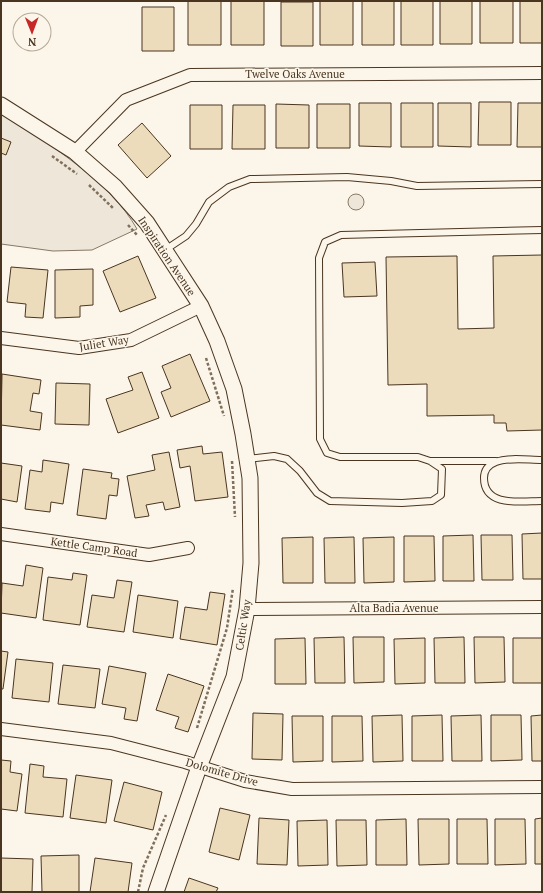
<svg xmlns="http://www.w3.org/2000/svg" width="543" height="893" viewBox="0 0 543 893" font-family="'PT Serif',serif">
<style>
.green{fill:#ede6d9;stroke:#887966}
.building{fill:#ecdcbc;stroke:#4a3520}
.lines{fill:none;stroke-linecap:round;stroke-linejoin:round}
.service-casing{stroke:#4a3520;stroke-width:8}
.minor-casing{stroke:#4a3520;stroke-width:14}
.tertiary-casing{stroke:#4a3520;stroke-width:17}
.path{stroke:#7f6f5c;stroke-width:2.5;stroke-dasharray:3 2;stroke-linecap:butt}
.service{stroke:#fbf6e9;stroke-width:6}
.minor{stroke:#fbf6e9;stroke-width:12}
.tertiary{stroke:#fbf6e9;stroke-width:15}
.labels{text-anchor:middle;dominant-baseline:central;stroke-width:3;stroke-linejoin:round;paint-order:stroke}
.street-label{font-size:11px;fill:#4a3520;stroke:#fbf6e9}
</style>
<rect width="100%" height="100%" fill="#fbf6e9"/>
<path class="green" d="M 1,112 C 46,142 111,182 137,229 L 92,250 L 53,251 L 1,244 Z
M348 202a8 8 0 1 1 16 0a8 8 0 1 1-16 0Z"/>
<path class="building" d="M 188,1 L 221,1 L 221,45 L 188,45 Z
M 231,1 L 264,1 L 264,45 L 231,45 Z
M 320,1 L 353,1 L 353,45 L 320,45 Z
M 362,1 L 394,1 L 394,45 L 362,45 Z
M 401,1 L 433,1 L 433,45 L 401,45 Z
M 440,1 L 472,1 L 472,44 L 440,44 Z
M 480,1 L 513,1 L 513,43 L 480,43 Z
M 520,1 L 542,1 L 542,43 L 520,43 Z
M 281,2 L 313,2 L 313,46 L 281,46 Z
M 142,7 L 174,7 L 174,51 L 142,51 Z
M 479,102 L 511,102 L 511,145 L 478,145 Z
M 359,103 L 391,103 L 391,147 L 359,146 Z
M 401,103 L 433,103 L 433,147 L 401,147 Z
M 438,103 L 471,103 L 471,147 L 438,146 Z
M 518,103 L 542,103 L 542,147 L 517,147 Z
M 276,104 L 309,105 L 309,148 L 276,148 Z
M 317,104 L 350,104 L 350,148 L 317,148 Z
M 190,105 L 222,105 L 222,149 L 190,149 Z
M 233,105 L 265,105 L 265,149 L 232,149 Z
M 142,123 L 171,156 L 147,178 L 118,145 Z
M 1,138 L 11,142 L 6,155 L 1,153 Z
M 542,255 L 542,430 L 507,431 L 506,423 L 494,423 L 494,415 L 427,416 L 427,384 L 388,385 L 386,257 L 457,256 L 458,329 L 494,328 L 493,256 Z
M 138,256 L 156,298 L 120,312 L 103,271 Z
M 375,262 L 377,296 L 344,297 L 342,263 Z
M 11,267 L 48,270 L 43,318 L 25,317 L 26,304 L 7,302 Z
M 93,269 L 93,305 L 80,306 L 80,317 L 55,318 L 55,270 Z
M 190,354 L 210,401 L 171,417 L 161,392 L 171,388 L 162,366 Z
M 142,372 L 159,418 L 118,433 L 106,399 L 133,390 L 128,377 Z
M 2,374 L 41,380 L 39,394 L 33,393 L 30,411 L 42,413 L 40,430 L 1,425 Z
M 56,383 L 90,384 L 89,425 L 55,424 Z
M 202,446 L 203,454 L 222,452 L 228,497 L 195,501 L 190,466 L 180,468 L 177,450 Z
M 169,452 L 180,507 L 165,510 L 163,502 L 146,505 L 149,516 L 135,518 L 127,476 L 155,470 L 152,455 Z
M 43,460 L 69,464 L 63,504 L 51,502 L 50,512 L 25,509 L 30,470 L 42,472 Z
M 1,463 L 22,466 L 17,502 L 1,499 Z
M 83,469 L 112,473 L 111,478 L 119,479 L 117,496 L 109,495 L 106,519 L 77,515 Z
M 542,533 L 542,579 L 523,579 L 522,534 Z
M 473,535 L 474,581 L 443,581 L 443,536 Z
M 481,535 L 512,535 L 513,580 L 482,580 Z
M 404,536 L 434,536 L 435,581 L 404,582 Z
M 313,537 L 313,583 L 283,583 L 282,538 Z
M 354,537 L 355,583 L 325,583 L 324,538 Z
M 394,537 L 394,582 L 364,583 L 363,538 Z
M 26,565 L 43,568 L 36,618 L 1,613 L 2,583 L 23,586 Z
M 73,573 L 87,575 L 80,625 L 43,620 L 48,577 L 72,580 Z
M 117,580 L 132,582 L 124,632 L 87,627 L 92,595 L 114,598 Z
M 210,592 L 225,594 L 217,645 L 180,639 L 185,607 L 207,610 Z
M 138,595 L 178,601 L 173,638 L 133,632 Z
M 344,637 L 345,683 L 315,683 L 314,638 Z
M 353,637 L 384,637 L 384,682 L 354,683 Z
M 464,637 L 465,683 L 435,683 L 434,638 Z
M 474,637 L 504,637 L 505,682 L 475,683 Z
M 305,638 L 306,684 L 275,684 L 275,639 Z
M 425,638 L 425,683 L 395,684 L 394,639 Z
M 513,638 L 542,638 L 542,683 L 513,683 Z
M 1,651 L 8,652 L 3,689 L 1,689 Z
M 16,659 L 53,663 L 49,702 L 12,698 Z
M 63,665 L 100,669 L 95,708 L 58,704 Z
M 109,666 L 146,673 L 137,721 L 124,719 L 126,708 L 102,704 Z
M 168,674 L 204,686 L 188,732 L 175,728 L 179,717 L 156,710 Z
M 253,713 L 283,714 L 282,760 L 252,759 Z
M 402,715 L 403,761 L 373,762 L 372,716 Z
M 442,715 L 443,761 L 412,761 L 412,716 Z
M 481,715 L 482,761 L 452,761 L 451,716 Z
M 491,715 L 521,715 L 522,760 L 491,761 Z
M 542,715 L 542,761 L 532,761 L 531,716 Z
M 292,716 L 323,716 L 323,761 L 293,762 Z
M 332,716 L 362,716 L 363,761 L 332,762 Z
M 1,760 L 11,761 L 10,772 L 22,774 L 17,811 L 1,809 Z
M 30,764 L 44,766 L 43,777 L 67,779 L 63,817 L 25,813 Z
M 76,775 L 112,780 L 106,823 L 70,818 Z
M 124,782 L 162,792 L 153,830 L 114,821 Z
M 220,808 L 250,815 L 239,860 L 209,852 Z
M 259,818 L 289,820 L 287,865 L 257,864 Z
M 542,818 L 542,864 L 535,864 L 535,819 Z
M 406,819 L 407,865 L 376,865 L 376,820 Z
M 418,819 L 449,819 L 449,864 L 419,865 Z
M 457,819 L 487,819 L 488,864 L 457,864 Z
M 495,819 L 525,819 L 526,864 L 495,865 Z
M 327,820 L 328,865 L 298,866 L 297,821 Z
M 336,820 L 366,820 L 367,865 L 337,866 Z
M 79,855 L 79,892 L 42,892 L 41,856 Z
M 1,858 L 33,859 L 32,892 L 1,892 Z
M 95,858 L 132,863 L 128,892 L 90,892 Z
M 189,878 L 218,888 L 216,892 L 184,892 Z"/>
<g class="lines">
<g class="service-casing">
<path id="service" d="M 165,250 L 186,236 L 196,224 L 209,202 L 229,187 L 250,179 L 347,177 L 391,181 L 417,186 L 542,184
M 247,459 L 274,456 L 287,459 L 300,471 L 317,493 L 330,501 L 402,503 L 432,501 L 441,495 L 442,469 L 430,461 L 418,457 L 340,457 L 327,453 L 320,439 L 319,258 L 325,242 L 341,235 L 542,230
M 542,460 C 528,460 509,457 496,462 C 488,465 484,470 484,478 C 484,508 522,501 542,501
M 430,461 L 496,461"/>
</g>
<g class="minor-casing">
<path id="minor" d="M 75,152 L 126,100 L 190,75 L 542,73
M 1,338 L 79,348 L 131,340 L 201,306
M 1,534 L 149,555 L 188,548
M 247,609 L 542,607
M 1,729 L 111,743 L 185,762 L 245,781 L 292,789 L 542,787"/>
</g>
<g class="tertiary-casing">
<path id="tertiary" d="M 1,105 L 75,152 L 115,187 L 147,223 L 201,306 L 217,341 L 234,389 L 243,434 L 250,478 L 251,563 L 247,609 L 234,677 L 199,767 L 156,892"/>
</g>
<path class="path" d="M 52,156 L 77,174
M 89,185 L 113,208
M 128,225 L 137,235
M 206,358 L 224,416
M 232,461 L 235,517
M 197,728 L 227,628 L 233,588
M 138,892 L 143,868 L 166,815"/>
<use href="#service" class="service"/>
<use href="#minor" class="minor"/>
<use href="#tertiary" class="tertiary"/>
</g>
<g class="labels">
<g class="street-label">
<text x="295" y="74">Twelve Oaks Avenue</text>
<text transform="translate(167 256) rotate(56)">Inspiration Avenue</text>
<text transform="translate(104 343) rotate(-9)">Juliet Way</text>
<text transform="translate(94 547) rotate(8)">Kettle Camp Road</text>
<text x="394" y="608">Alta Badia Avenue</text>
<text transform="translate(243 625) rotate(-81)">Celtic Way</text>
<text transform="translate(222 772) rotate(16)">Dolomite Drive</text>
</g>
</g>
<rect width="543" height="893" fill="none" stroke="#4a3520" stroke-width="4"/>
<g transform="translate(32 32) rotate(179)"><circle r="19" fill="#fbf6e9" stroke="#b4a999"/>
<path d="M0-3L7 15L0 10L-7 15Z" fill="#c62828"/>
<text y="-6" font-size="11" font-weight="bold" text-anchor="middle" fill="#4a3520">N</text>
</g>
</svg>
